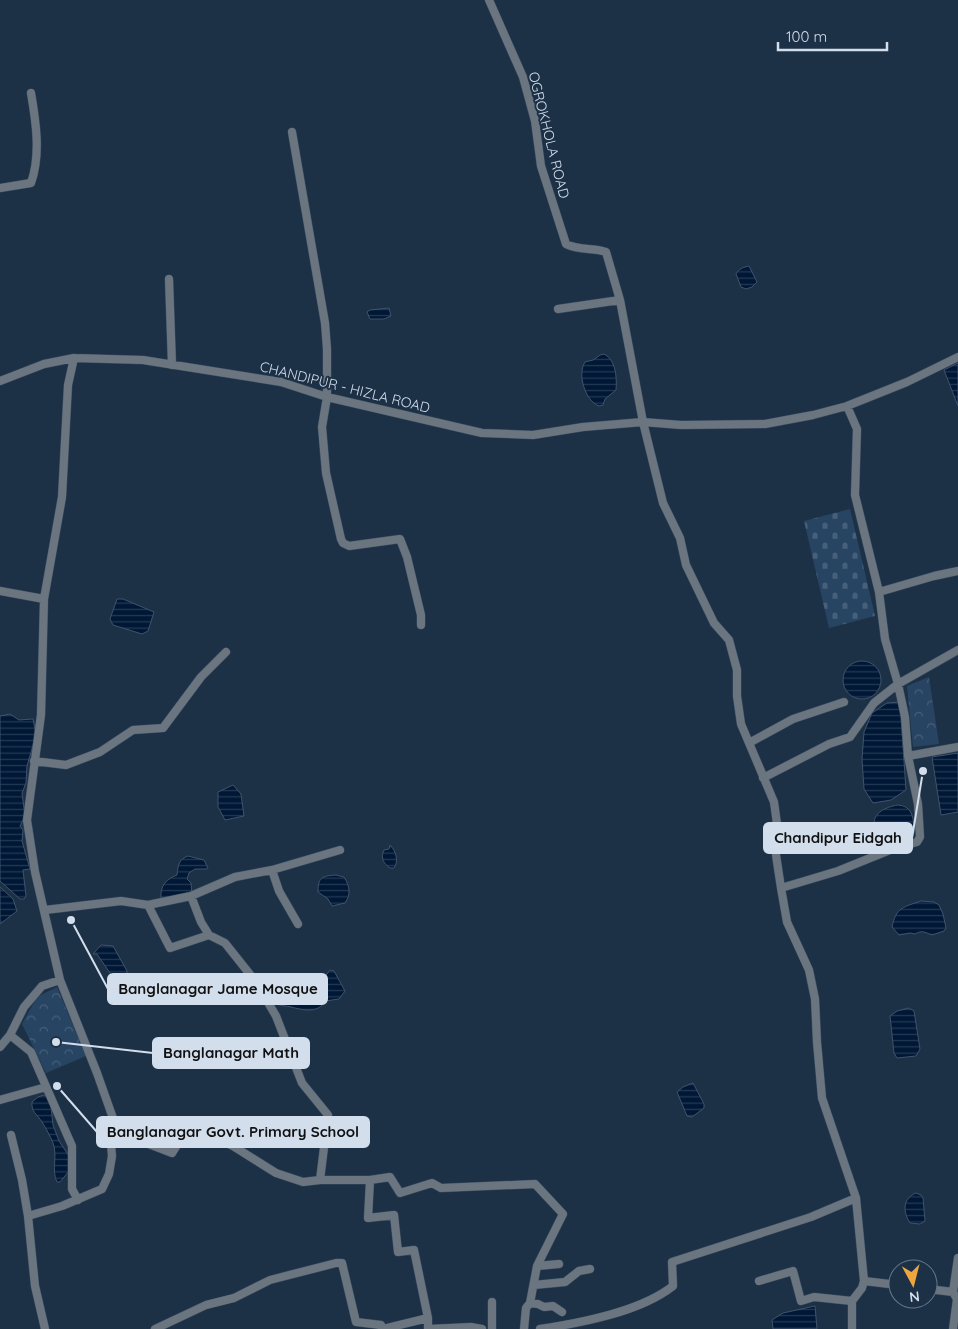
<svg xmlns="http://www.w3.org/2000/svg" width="958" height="1329" viewBox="0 0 958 1329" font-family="Quicksand,sans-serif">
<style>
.cemetery{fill:url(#cemetery-stones)}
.park{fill:url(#park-crowns)}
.water{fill:url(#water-rules);stroke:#3f536d}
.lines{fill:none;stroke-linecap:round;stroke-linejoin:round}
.minor-casing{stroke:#3a4d61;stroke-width:9}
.minor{stroke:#6b7580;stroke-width:8}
.labels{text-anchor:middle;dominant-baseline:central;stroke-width:4;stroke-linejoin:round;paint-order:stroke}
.street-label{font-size:14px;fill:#d2deec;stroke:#1d3146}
.leader{fill:none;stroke:#d2deec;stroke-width:2}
.callout-dot{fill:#d2deec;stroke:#1d3146;stroke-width:2}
.callout{fill:#d2deec;stroke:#d2deec;stroke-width:2}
.callout-label{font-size:15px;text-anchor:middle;font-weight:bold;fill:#111}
</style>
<defs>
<pattern id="cemetery-stones" width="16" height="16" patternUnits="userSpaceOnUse" patternTransform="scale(1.25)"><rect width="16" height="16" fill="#284463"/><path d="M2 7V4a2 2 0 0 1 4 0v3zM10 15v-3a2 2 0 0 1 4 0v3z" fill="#465f7a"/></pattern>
<pattern id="park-crowns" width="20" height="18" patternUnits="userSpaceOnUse" patternTransform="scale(1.25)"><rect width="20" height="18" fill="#284463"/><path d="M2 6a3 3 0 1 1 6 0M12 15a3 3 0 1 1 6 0" fill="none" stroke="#465f7a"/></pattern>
<pattern id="water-rules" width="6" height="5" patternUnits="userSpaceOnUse" patternTransform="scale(1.25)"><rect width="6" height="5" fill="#001836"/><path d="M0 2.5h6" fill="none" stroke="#243953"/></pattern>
</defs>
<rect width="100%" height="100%" fill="#1d3146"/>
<path class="cemetery" d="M 850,509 L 875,616 L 829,628 L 804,521 Z"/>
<path class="park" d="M 929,677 L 939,744 L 913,747 L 907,686 Z
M 57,987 L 86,1056 L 46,1073 L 22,1024 L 37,997 Z"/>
<path class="water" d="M 749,266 L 757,282 L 752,287 L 746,289 L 741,287 L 736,274 C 738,269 744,267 749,266 Z
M 389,308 L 391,316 L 384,319 L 370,319 L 367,312 L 370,310 Z
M 604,354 C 616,360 617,378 616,390 L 605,399 L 603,405 L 599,406 C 585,401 577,374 585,362 L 593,360 L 600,355 Z
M 958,363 L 958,406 L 944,370 Z
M 117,599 L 123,599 L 154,612 L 148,631 L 142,634 L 113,625 L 110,619 Z
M843 680a19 19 0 1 1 38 0a19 19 0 1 1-38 0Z
M 900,702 L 906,790 L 891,800 L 873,803 L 864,789 L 862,759 L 864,732 L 872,713 L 887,703 Z
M 10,714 L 19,720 L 33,719 L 36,735 L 27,766 L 26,783 L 22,793 L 25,816 L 20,826 L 23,830 L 22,841 L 30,869 L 23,870 L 26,896 L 24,899 L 20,899 L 0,881 L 0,716 Z
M 958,753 L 958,812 L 941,815 L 932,757 Z
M 233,785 L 241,794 L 244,816 L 225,820 L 218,807 L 218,792 Z
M 898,805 C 911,806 913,815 914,827 C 914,830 915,832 913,835 C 909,840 890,845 884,842 C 879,839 877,834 875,829 C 870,814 885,807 898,805 Z
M 390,845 C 396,851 399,861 394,868 L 390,868 C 384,864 380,858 384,850 L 389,849 Z
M 188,856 L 204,860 L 208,868 L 206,869 L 195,869 L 189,873 L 187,879 L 191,883 L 192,894 L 164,899 L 161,898 C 160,886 166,879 177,875 C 178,865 179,859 188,856 Z
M 336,875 L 344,877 C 350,886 351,895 345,903 L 332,906 L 328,899 L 318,892 C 318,877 322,876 336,875 Z
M 0,887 L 13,899 L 17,911 L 0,924 Z
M 921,901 L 934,902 L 939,905 L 943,914 L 946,928 L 944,931 L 932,935 C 924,932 922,930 915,934 L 910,933 L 899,935 L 892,927 C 896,907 904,907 921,901 Z
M 101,945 L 113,946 L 127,971 L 126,980 L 120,981 L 112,976 L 97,954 L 93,954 Z
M 330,970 L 334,971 L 345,991 L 339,999 L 325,1001 C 318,1014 303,1010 291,1007 C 282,1005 274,1006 270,997 C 281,984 289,990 302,993 L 306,988 L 309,981 L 314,981 L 321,985 L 323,979 Z
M 909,1008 L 914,1011 L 920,1049 L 916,1056 L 897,1058 L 894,1053 L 890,1016 L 897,1011 Z
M 693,1083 L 704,1104 L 704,1108 L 692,1117 L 687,1116 L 677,1092 L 683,1087 Z
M 44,1095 L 47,1097 L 51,1107 L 53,1125 L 59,1141 L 69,1156 L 69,1171 L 60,1182 L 57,1182 C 51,1170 58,1156 53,1143 C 50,1136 46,1128 42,1122 C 37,1114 31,1112 32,1102 L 38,1097 Z
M 916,1193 L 921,1195 L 923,1198 L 925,1221 L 920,1224 L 910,1223 C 903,1212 902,1199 916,1193 Z
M 815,1306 L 817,1329 L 773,1329 L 772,1320 L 783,1313 Z"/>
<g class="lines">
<g class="minor-casing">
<path id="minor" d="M 489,0 L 523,77 L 535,121 L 541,166 L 566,244 C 579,251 593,247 606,252 L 620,300 L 643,422 L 663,503 L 680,538 L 686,565 L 714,623 L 729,640 L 737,670 L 737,696 L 741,724 L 774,802 L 777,824 L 776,855 L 781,888 L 787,922 L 809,970 L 815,999 L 817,1042 L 822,1098 L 856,1198 L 864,1281 L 862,1288 L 852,1301 L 852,1329
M 292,132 L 325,323 L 327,349 L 327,397 L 322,427 L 326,473 L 341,539 L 343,543 L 349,546 L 400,539 L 407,557 L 421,615 L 421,625
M 0,188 L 31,183 C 41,155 36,122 31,93
M 169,279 L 172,365
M 558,309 L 620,300
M 0,381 L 44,364 L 74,358 L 143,360 L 281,382 L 327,397 L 482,433 L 533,435 L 583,427 L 643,422 L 681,425 L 765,424 L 813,415 L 847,406 L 907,382 L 958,357
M 0,591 L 44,599
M 879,592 L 934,576 L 958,571
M 749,743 L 793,719 L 844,702
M 908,756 L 958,747
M 34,761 L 66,765 L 100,752 L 133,730 L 163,728 L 201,677 L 226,652
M 763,778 L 829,744 L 850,737 L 874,703 L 898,684 L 958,650
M 272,870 L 279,891 L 298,924
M 781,888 L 838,871 L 890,850 L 917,842 L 920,837 L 918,804 L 908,756 L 905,717 L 898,684 L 885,639 L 879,592 L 855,495 L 857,429 L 847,406
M 191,896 L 201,922 L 209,935
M 148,905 L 170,948 L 209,935 L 225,943 L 256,982 L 276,1016 L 302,1083 L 328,1115 L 320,1180 L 370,1180 L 368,1218 L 394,1215 L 398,1252 L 414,1250 L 428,1318 L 428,1329
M 45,910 L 121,901 L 148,905 L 191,896 L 235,877 L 272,870 L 340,850
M 10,1035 L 31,1052 L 72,1146 L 72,1189 L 78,1200
M 0,1047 L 10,1035 L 24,1007 L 42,986 L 60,980
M 0,1100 L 46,1087
M 115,1131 L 172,1153 L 189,1126 L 233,1146 L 276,1173 L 303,1182 L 320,1180
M 11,1135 L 22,1180 L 28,1216
M 370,1180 L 390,1177 L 400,1193 L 432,1183 L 441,1188 L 535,1184 L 563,1214 L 537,1266
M 759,1281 L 793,1271 L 801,1301 L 814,1297 L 852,1301
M 864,1281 L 898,1285
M 534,1285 L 565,1282 L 579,1271 L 590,1269
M 928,1289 L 953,1292 L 957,1299 L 953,1329
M 953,1292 L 958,1258
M 492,1302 L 492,1329
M 530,1303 L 538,1304 L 544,1307 L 553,1306 L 562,1312
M 45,1329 L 35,1286 L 28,1216 L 62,1206 L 102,1189 L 109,1174 L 112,1156 L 110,1134 L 115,1131 L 114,1121 L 97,1073 L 60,980 L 35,872 L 27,820 L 41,715 L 44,599 L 62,497 L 68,385 L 74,358
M 155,1329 L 206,1305 L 234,1298 L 270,1280 L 336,1263 L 342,1263 L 356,1322 L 381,1325 L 382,1329
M 383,1329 L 428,1318
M 428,1329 L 471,1327 L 482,1329
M 524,1329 L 526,1308 L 530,1303 L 537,1266 L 559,1264
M 540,1329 C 581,1323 640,1312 673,1286 L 672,1262 L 811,1217 L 856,1198"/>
</g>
<use href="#minor" class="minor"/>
</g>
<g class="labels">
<g class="street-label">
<text transform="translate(549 135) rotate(76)">OGROKHOLA ROAD</text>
<text transform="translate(345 387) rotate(14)">CHANDIPUR - HIZLA ROAD</text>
</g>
</g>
<path class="leader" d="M923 771L912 838M71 920L108 989M56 1042L153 1053M57 1086L97 1132"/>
<g class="callout-dot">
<circle cx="923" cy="771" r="5"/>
<circle cx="71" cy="920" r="5"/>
<circle cx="56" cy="1042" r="5"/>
<circle cx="57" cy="1086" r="5"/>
</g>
<g class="callout">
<rect x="764" y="823" width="148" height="30" rx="5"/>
<rect x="108" y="974" width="219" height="30" rx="5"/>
<rect x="153" y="1038" width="156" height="30" rx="5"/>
<rect x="97" y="1117" width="272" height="30" rx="5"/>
</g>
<g class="callout-label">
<text x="838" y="843">Chandipur Eidgah</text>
<text x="218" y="994">Banglanagar Jame Mosque</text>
<text x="231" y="1058">Banglanagar Math</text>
<text x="233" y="1137">Banglanagar Govt. Primary School</text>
</g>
<g transform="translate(913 1284) rotate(173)"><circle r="24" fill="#1d3146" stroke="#657688"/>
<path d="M0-4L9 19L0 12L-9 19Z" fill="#f0a63e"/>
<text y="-8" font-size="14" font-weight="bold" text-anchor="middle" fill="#d2deec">N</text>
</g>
<path d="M778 42v8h109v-8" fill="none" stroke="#d2deec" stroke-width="2.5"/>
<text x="786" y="42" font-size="15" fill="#d2deec" stroke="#1d3146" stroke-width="4" paint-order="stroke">100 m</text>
</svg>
